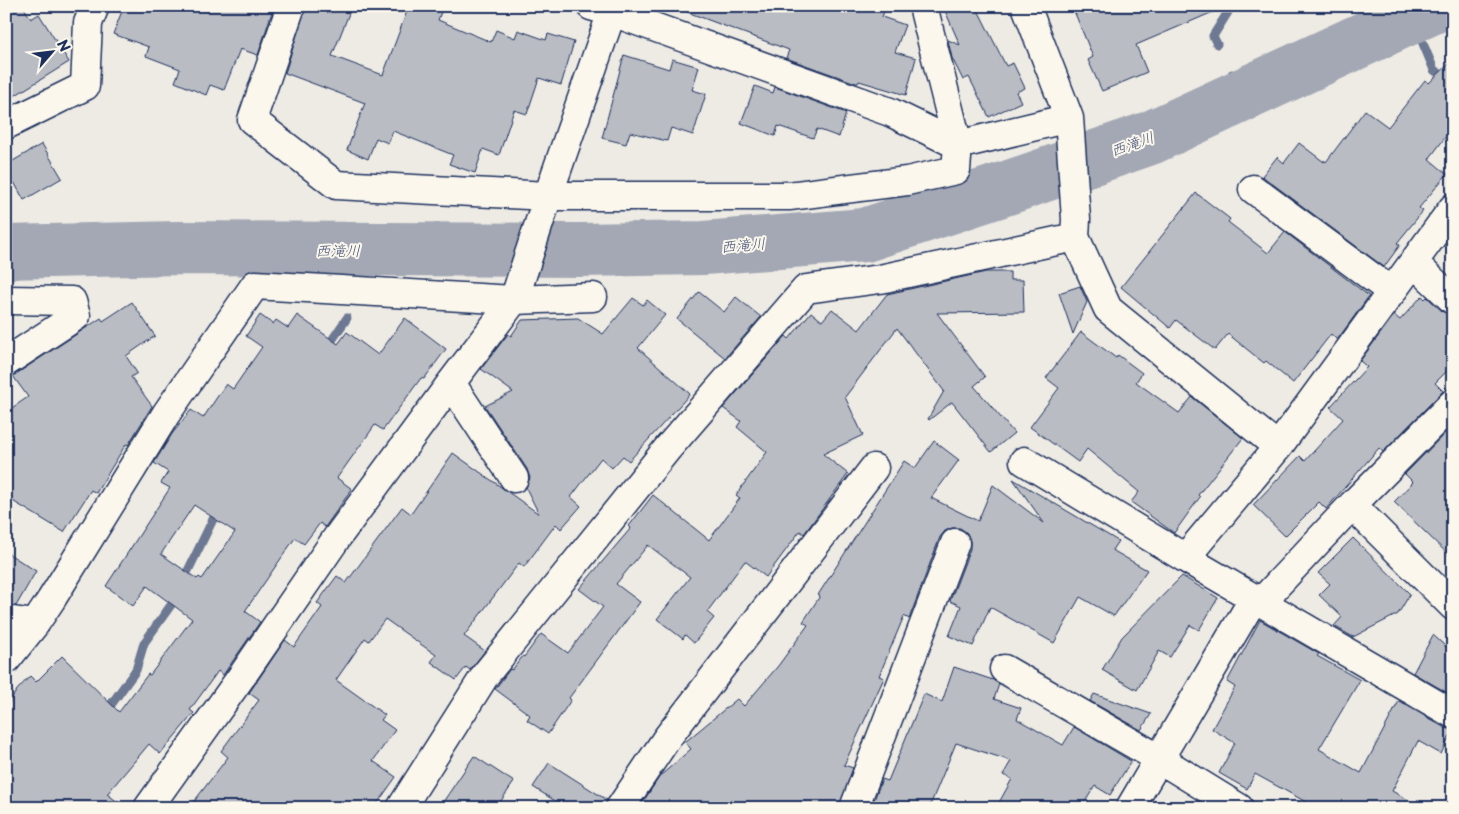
<svg xmlns="http://www.w3.org/2000/svg" width="1459" height="814" viewBox="0 0 1459 814" font-family="'Playpen Sans','Klee One',sans-serif">
<style>
.lines{fill:none;stroke-linecap:round;stroke-linejoin:round}
.stream{stroke:#6d7892;stroke-width:9}
.river{stroke:#a3a8b4;stroke-width:54}
.building{fill:#b9bcc3;stroke:#1b2f5e;fill-rule:evenodd}
.minor-casing{stroke:#1b2f5e;stroke-width:31}
.minor{stroke:#fbf7ec;stroke-width:28}
.labels{text-anchor:middle;dominant-baseline:central;stroke-width:4;stroke-linejoin:round;paint-order:stroke}
.water-label{font-size:15px;font-style:italic;fill:#445378;stroke:#fbf7ec}
</style>
<rect width="100%" height="100%" fill="#eeebe4"/>
<filter id="ink" filterUnits="userSpaceOnUse"><feTurbulence type="fractalNoise" baseFrequency=".02" numOctaves="2"/><feDisplacementMap in="SourceGraphic" scale="10" xChannelSelector="R" yChannelSelector="G"/><feConvolveMatrix kernelMatrix="1 2 1 2 8 2 1 2 1" color-interpolation-filters="sRGB"/></filter>
<g filter="url(#ink)">
<g class="lines">
<path class="stream" d="M 1412,17 L 1434,70 L 1448,80
M 1217,44 L 1213,36 L 1228,12 L 1229,6
M 1232,74 L 1243,95
M 349,249 L 350,272
M 326,349 L 347,318
M 182,583 L 218,509
M 105,713 L 136,670 L 144,643 L 171,605 L 176,594"/>
<path class="river" d="M 6,252 L 178,248 L 578,250 L 704,248 L 865,235 L 1010,187 L 1150,138 L 1435,6"/>
</g>
<path class="building" d="M 6,6 L 23,6 L 31,19 L 39,14 L 69,62 L 6,101 Z
M 124,6 L 274,6 L 258,55 L 240,49 L 224,90 L 210,85 L 206,95 L 175,82 L 180,69 L 146,56 L 149,47 L 113,34 Z
M 306,6 L 352,6 L 332,56 L 383,75 L 409,6 L 425,6 L 441,12 L 438,20 L 491,42 L 496,30 L 515,38 L 518,30 L 546,40 L 548,34 L 574,42 L 561,85 L 539,78 L 527,114 L 514,110 L 499,155 L 483,149 L 475,173 L 449,164 L 453,155 L 393,131 L 388,143 L 376,138 L 368,159 L 347,150 L 365,103 L 285,73 Z
M 680,6 L 886,6 L 882,17 L 905,25 L 895,52 L 916,58 L 906,95 L 859,81 L 858,83 L 856,83 L 786,58 L 789,50 L 679,9 Z
M 943,6 L 976,6 L 1006,66 L 1013,63 L 1025,88 L 1016,92 L 1021,102 L 989,117 L 969,77 L 963,80 L 952,58 L 948,40 L 960,45 Z
M 1072,6 L 1227,6 L 1136,45 L 1147,72 L 1102,91 L 1088,60 L 1093,57 Z
M 624,55 L 669,69 L 672,59 L 699,67 L 692,90 L 706,94 L 693,135 L 671,128 L 667,141 L 630,132 L 626,144 L 602,138 Z
M 1453,60 L 1453,127 L 1429,159 L 1447,174 L 1419,208 L 1423,211 L 1397,243 L 1400,245 L 1384,267 L 1262,176 L 1277,157 L 1284,163 L 1299,143 L 1324,162 L 1324,160 L 1326,162 L 1365,110 L 1388,127 L 1425,80 L 1429,83 Z
M 755,86 L 773,93 L 775,87 L 846,113 L 839,137 L 817,129 L 813,138 L 778,126 L 775,136 L 741,123 Z
M 42,144 L 62,178 L 24,200 L 6,168 L 6,165 Z
M 1196,193 L 1230,219 L 1228,222 L 1268,253 L 1285,232 L 1369,296 L 1337,340 L 1331,334 L 1293,383 L 1266,361 L 1264,363 L 1228,334 L 1215,350 L 1176,320 L 1170,328 L 1121,287 Z
M 986,272 L 1010,272 L 1010,280 L 1023,280 L 1024,312 L 937,313 L 985,377 L 974,386 L 1014,433 L 991,452 L 952,402 L 929,420 L 928,419 L 944,391 L 897,328 L 845,397 L 863,435 L 823,454 L 848,474 L 804,534 L 800,531 L 766,577 L 745,561 L 707,612 L 714,618 L 694,643 L 685,635 L 683,639 L 657,619 L 690,577 L 648,545 L 616,584 L 640,602 L 569,698 L 571,700 L 548,734 L 527,720 L 530,715 L 495,689 L 510,669 L 512,670 L 523,656 L 524,657 L 541,634 L 568,653 L 603,607 L 579,589 L 631,528 L 629,526 L 653,495 L 709,540 L 740,498 L 736,495 L 767,452 L 737,427 L 741,421 L 723,408 L 786,336 L 789,339 L 811,312 L 822,321 L 832,309 L 859,330 L 887,294 Z
M 1080,286 L 1087,302 L 1073,334 L 1059,293 Z
M 699,292 L 724,312 L 736,297 L 761,317 L 725,358 L 677,319 Z
M 1422,296 L 1425,299 L 1427,297 L 1443,312 L 1453,315 L 1453,365 L 1435,383 L 1443,391 L 1383,452 L 1379,448 L 1326,509 L 1319,502 L 1285,536 L 1253,505 L 1300,456 L 1305,461 L 1343,419 L 1330,407 L 1367,367 L 1360,361 L 1394,315 L 1400,320 Z
M 633,298 L 643,305 L 647,300 L 665,315 L 638,348 L 690,394 L 629,461 L 623,456 L 612,468 L 601,458 L 571,497 L 581,506 L 561,529 L 556,524 L 524,567 L 519,563 L 464,636 L 485,651 L 470,670 L 466,667 L 456,680 L 431,662 L 436,655 L 385,619 L 369,641 L 365,638 L 336,680 L 385,715 L 381,720 L 395,730 L 373,761 L 396,777 L 374,808 L 189,808 L 228,757 L 221,751 L 259,700 L 249,693 L 285,640 L 294,647 L 322,607 L 317,603 L 337,576 L 346,583 L 402,507 L 411,514 L 453,453 L 539,514 L 526,488 L 530,478 L 527,469 L 485,406 L 513,392 L 481,369 L 508,334 L 511,336 L 522,320 L 578,318 L 603,334 Z
M 132,302 L 155,336 L 126,356 L 137,373 L 131,377 L 152,406 L 128,445 L 126,444 L 96,493 L 91,490 L 64,532 L 6,497 L 6,412 L 28,397 L 13,376 L 101,318 L 103,321 Z
M 260,315 L 273,324 L 276,320 L 288,328 L 297,315 L 338,344 L 347,332 L 378,355 L 405,318 L 446,349 L 424,379 L 421,378 L 383,430 L 375,425 L 337,478 L 352,489 L 325,527 L 320,523 L 304,544 L 295,538 L 245,611 L 260,622 L 223,675 L 218,671 L 190,710 L 194,713 L 160,754 L 149,744 L 107,794 L 126,808 L 6,808 L 6,707 L 17,690 L 30,676 L 36,682 L 62,656 L 119,712 L 148,674 L 150,675 L 192,619 L 147,586 L 133,606 L 106,586 L 170,488 L 161,483 L 168,472 L 154,463 L 172,434 L 191,410 L 203,418 L 226,384 L 233,389 L 262,347 L 246,336 ZM 194,505 L 235,532 L 202,579 L 199,577 L 197,579 L 161,554 Z
M 1081,332 L 1116,358 L 1118,355 L 1142,373 L 1136,382 L 1179,413 L 1192,397 L 1243,438 L 1198,495 L 1200,497 L 1174,533 L 1131,502 L 1139,492 L 1087,449 L 1078,462 L 1030,427 L 1059,388 L 1046,378 Z
M 1453,425 L 1453,559 L 1394,502 L 1413,482 L 1405,474 Z
M 934,441 L 959,460 L 931,498 L 978,521 L 993,485 L 1044,523 L 1013,479 L 1118,541 L 1112,550 L 1147,570 L 1114,616 L 1080,597 L 1054,643 L 990,607 L 973,646 L 949,636 L 961,606 L 950,601 L 970,549 L 970,541 L 967,533 L 960,528 L 952,528 L 945,531 L 940,537 L 909,619 L 904,616 L 879,676 L 884,678 L 844,765 L 853,768 L 839,808 L 639,808 L 660,776 L 691,749 L 685,742 L 737,699 L 744,706 L 778,666 L 808,625 L 803,622 L 820,596 L 818,595 L 904,461 L 915,468 Z
M 1353,538 L 1410,594 L 1398,614 L 1353,637 L 1334,626 L 1342,617 L 1319,595 L 1330,584 L 1318,573 Z
M 6,552 L 36,571 L 16,606 L 6,605 Z
M 1182,576 L 1218,598 L 1199,630 L 1190,625 L 1170,657 L 1159,651 L 1137,690 L 1102,670 L 1122,637 Z
M 1260,620 L 1319,654 L 1317,656 L 1360,680 L 1319,749 L 1361,773 L 1399,701 L 1445,728 L 1453,730 L 1441,754 L 1418,741 L 1392,791 L 1423,808 L 1317,808 L 1255,774 L 1247,789 L 1219,773 L 1235,743 L 1212,729 L 1235,687 L 1227,682 Z
M 1433,635 L 1453,653 L 1453,696 L 1413,673 Z
M 954,667 L 993,680 L 999,684 L 994,699 L 1021,708 L 1017,719 L 1063,745 L 1074,727 L 1131,761 L 1110,795 L 1095,786 L 1081,808 L 996,808 L 1012,779 L 1003,775 L 1011,761 L 956,743 L 929,808 L 871,808 L 882,779 L 888,781 L 924,694 L 942,702 Z
M 1094,694 L 1151,714 L 1141,730 L 1090,701 Z
M 474,756 L 514,782 L 496,808 L 439,808 Z
M 549,763 L 607,800 L 604,808 L 566,808 L 533,787 Z"/>
<g class="lines">
<g class="minor-casing">
<path id="minor" d="M 291,6 L 252,120 L 336,185 L 548,196 L 789,196 L 907,181 L 956,170 L 958,145 L 890,112 L 612,12 L 591,6
M 923,6 L 958,145 L 1069,118
M 1026,6 L 1069,118 L 1076,219 L 1075,237 L 1108,309 L 1278,447
M 6,125 L 85,86 L 88,23 L 95,6
M 1253,189 L 1392,292
M 1453,208 L 1278,447 L 1185,558 L 1453,714
M 1414,263 L 1453,300
M 6,300 L 72,301 L 76,316 L 6,362
M 451,383 L 514,478
M 1024,461 L 1185,558
M 1352,505 L 1453,606
M 1261,602 L 1352,505 L 1453,403
M 6,620 L 35,624
M 6,660 L 35,624 L 51,600 L 166,414 L 255,285 L 514,300 L 593,297
M 1004,669 L 1158,758 L 1239,808
M 148,808 L 244,673 L 338,536 L 451,383 L 514,300 L 548,196 L 614,6
M 401,808 L 486,674 L 668,448 L 806,289 L 880,279 L 1075,237
M 620,808 L 667,738 L 874,468
M 854,808 L 955,543
M 1130,808 L 1254,598"/>
</g>
<use href="#minor" class="minor"/>
</g>
</g>
<g class="labels">
<g class="water-label">
<text transform="translate(1132 143) rotate(-20)">西滝川</text>
<text transform="translate(743 244) rotate(-5)">西滝川</text>
<text x="338" y="249">西滝川</text>
</g>
</g>
<rect width="1459" height="814" fill="none" stroke="#fbf7ec" stroke-width="25"/>
<rect x="12" y="12" width="1434" height="789" fill="none" stroke="#1b2f5e" stroke-width="2" filter="url(#ink)"/>
<g transform="translate(52 52) rotate(62)" stroke="#fbf7ec" stroke-width="4" paint-order="stroke">
<path d="M0-4L9 19L0 12L-9 19Z" fill="#1b2f5e"/>
<text y="-8" font-size="14" font-weight="bold" text-anchor="middle" fill="#1b2f5e">N</text>
</g>
</svg>
